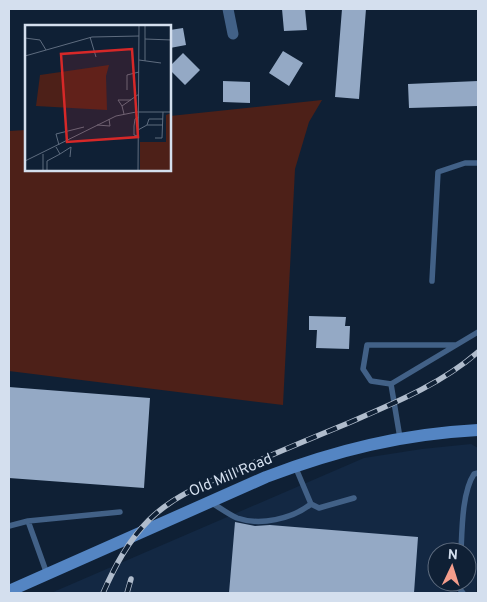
<svg xmlns="http://www.w3.org/2000/svg" width="487" height="602" viewBox="0 0 487 602" font-family="Overpass,sans-serif">
<style>
.built{fill:#132843;fill-rule:evenodd}
.green{fill:#4d2018}
.building{fill:#94a9c5}
.lines{fill:none;stroke-linecap:round;stroke-linejoin:round}
.lane{stroke:#426187;stroke-width:5.5}
.street{stroke:#426187;stroke-width:11}
.secondary{stroke:#5485c3;stroke-width:12}
.rail-casing{stroke:#b0bccc;stroke-width:5.5}
.rail{stroke:#0f2035;stroke-width:4;stroke-dasharray:11;stroke-linecap:butt}
.labels{text-anchor:middle;dominant-baseline:central;stroke-width:5;stroke-linejoin:round;paint-order:stroke}
.street-label{font-size:15px;fill:#d4dfee;stroke:#0f2035}
.inset-road{fill:none;stroke:#5e6c7f;stroke-width:1}
.view{fill:#d62828;fill-opacity:0.15;stroke:#d62828;stroke-width:2.5}
.inset-edge{fill:none;stroke:#d4dfee;stroke-width:2.5}
</style>
<rect width="100%" height="100%" fill="#0f2035"/>
<path class="built" d="M 471,444 L 478,448 L 478,556 L 476,593 L 51,593 L 364,458 L 422,449 ZM 437,552 L 467,552 L 467,582 L 437,582 Z"/>
<path class="green" d="M 322,100 L 309,122 L 295,169 L 283,405 L 9,371 L 9,131 L 26,130 L 26,170 L 170,170 L 170,116 Z"/>
<path class="building" d="M 282,9 L 305,9 L 307,30 L 284,31 Z
M 342,9 L 366,9 L 359,99 L 335,97 Z
M 183,28 L 186,45 L 170,48 L 170,30 Z
M 283,51 L 303,63 L 289,86 L 269,73 Z
M 183,53 L 200,70 L 185,85 L 170,70 L 170,66 Z
M 223,81 L 250,82 L 250,103 L 223,102 Z
M 478,81 L 478,106 L 409,108 L 408,84 Z
M 309,316 L 346,317 L 345,326 L 350,326 L 349,349 L 316,348 L 317,330 L 309,330 Z
M 9,387 L 150,398 L 144,488 L 9,478 Z
M 235,522 L 255,526 L 270,525 L 418,537 L 414,593 L 229,593 Z"/>
<g class="lines">
<path class="lane" d="M 432,281 L 438,172 L 465,163 L 478,163
M 391,384 L 371,381 L 363,369 L 367,345 L 456,345
M 400,438 L 391,384 L 478,332
M 210,502 C 219,507 228,514 237,518 C 260,526 292,519 311,504 L 295,466
M 311,504 L 319,508 L 354,498
M 28,521 L 47,574
M 9,526 L 28,521 L 120,512
M 461,552 C 462,530 462,492 474,474 L 478,473
M 459,582 L 459,588 L 463,593"/>
<path class="street" d="M 228,9 L 233,34"/>
<path class="secondary" d="M 9,591 L 266,477 C 337,450 402,434 478,430"/>
<g class="rail-casing">
<path id="rail" d="M 103,593 C 115,566 128,541 149,520 C 175,494 211,481 244,467 C 278,452 312,438 346,424 C 392,404 440,385 478,352
M 127,593 L 131,579"/>
</g>
<use href="#rail" class="rail"/>
</g>
<g class="labels">
<g class="street-label">
<text transform="translate(231 476) rotate(-23)">Old Mill Road</text>
</g>
</g>
<g transform="translate(25 25)">
<rect width="146" height="146" fill="#0f2035"/>
<path d="M 84,40 L 81,51 L 82,85 L 11,81 L 15,50 ZM 146,88 L 146,146 L 115,146 L 115,117 L 141,117 L 141,90 Z" fill="#4d2018"/>
<path class="inset-road" d="M 120,0 L 120,36M 65,12 L 71,32M 0,13 L 15,15 L 21,25M 120,14 L 147,15M 0,31 L 67,12 L 114,11M 114,35 L 136,38M 102,65 L 102,50 L 114,47M 0,69 L 0,31M 97,81 L 93,75 L 106,75M 99,89 L 97,81 L 114,69M 72,100 L 85,101 L 84,94M 122,100 L 124,94 L 138,94M 113,105 L 122,100 L 138,100M 113,111 L 109,110 L 109,101 L 110,94 L 114,92M 130,113 L 137,113 L 138,87M 34,120 L 31,109 L 59,102M 31,122 L 35,129 L 46,122 L 45,132M 18,129 L 18,146M 0,136 L 91,91 L 111,87 L 147,87M 22,146 L 22,136 L 35,129M 113,146 L 114,0"/>
<path class="view" d="M 107,24 L 113,112 L 42,117 L 36,29 Z"/>
<rect width="146" height="146" class="inset-edge"/>
</g>
<rect width="487" height="602" fill="none" stroke="#d4dfee" stroke-width="20"/>
<g transform="translate(452 567) rotate(4)"><circle r="24" fill="#0f2035" stroke="#5e6c7f"/>
<path d="M0-4L9 19L0 12L-9 19Z" fill="#f49d8c"/>
<text y="-8" font-size="14" font-weight="bold" text-anchor="middle" fill="#d4dfee">N</text>
</g>
</svg>
